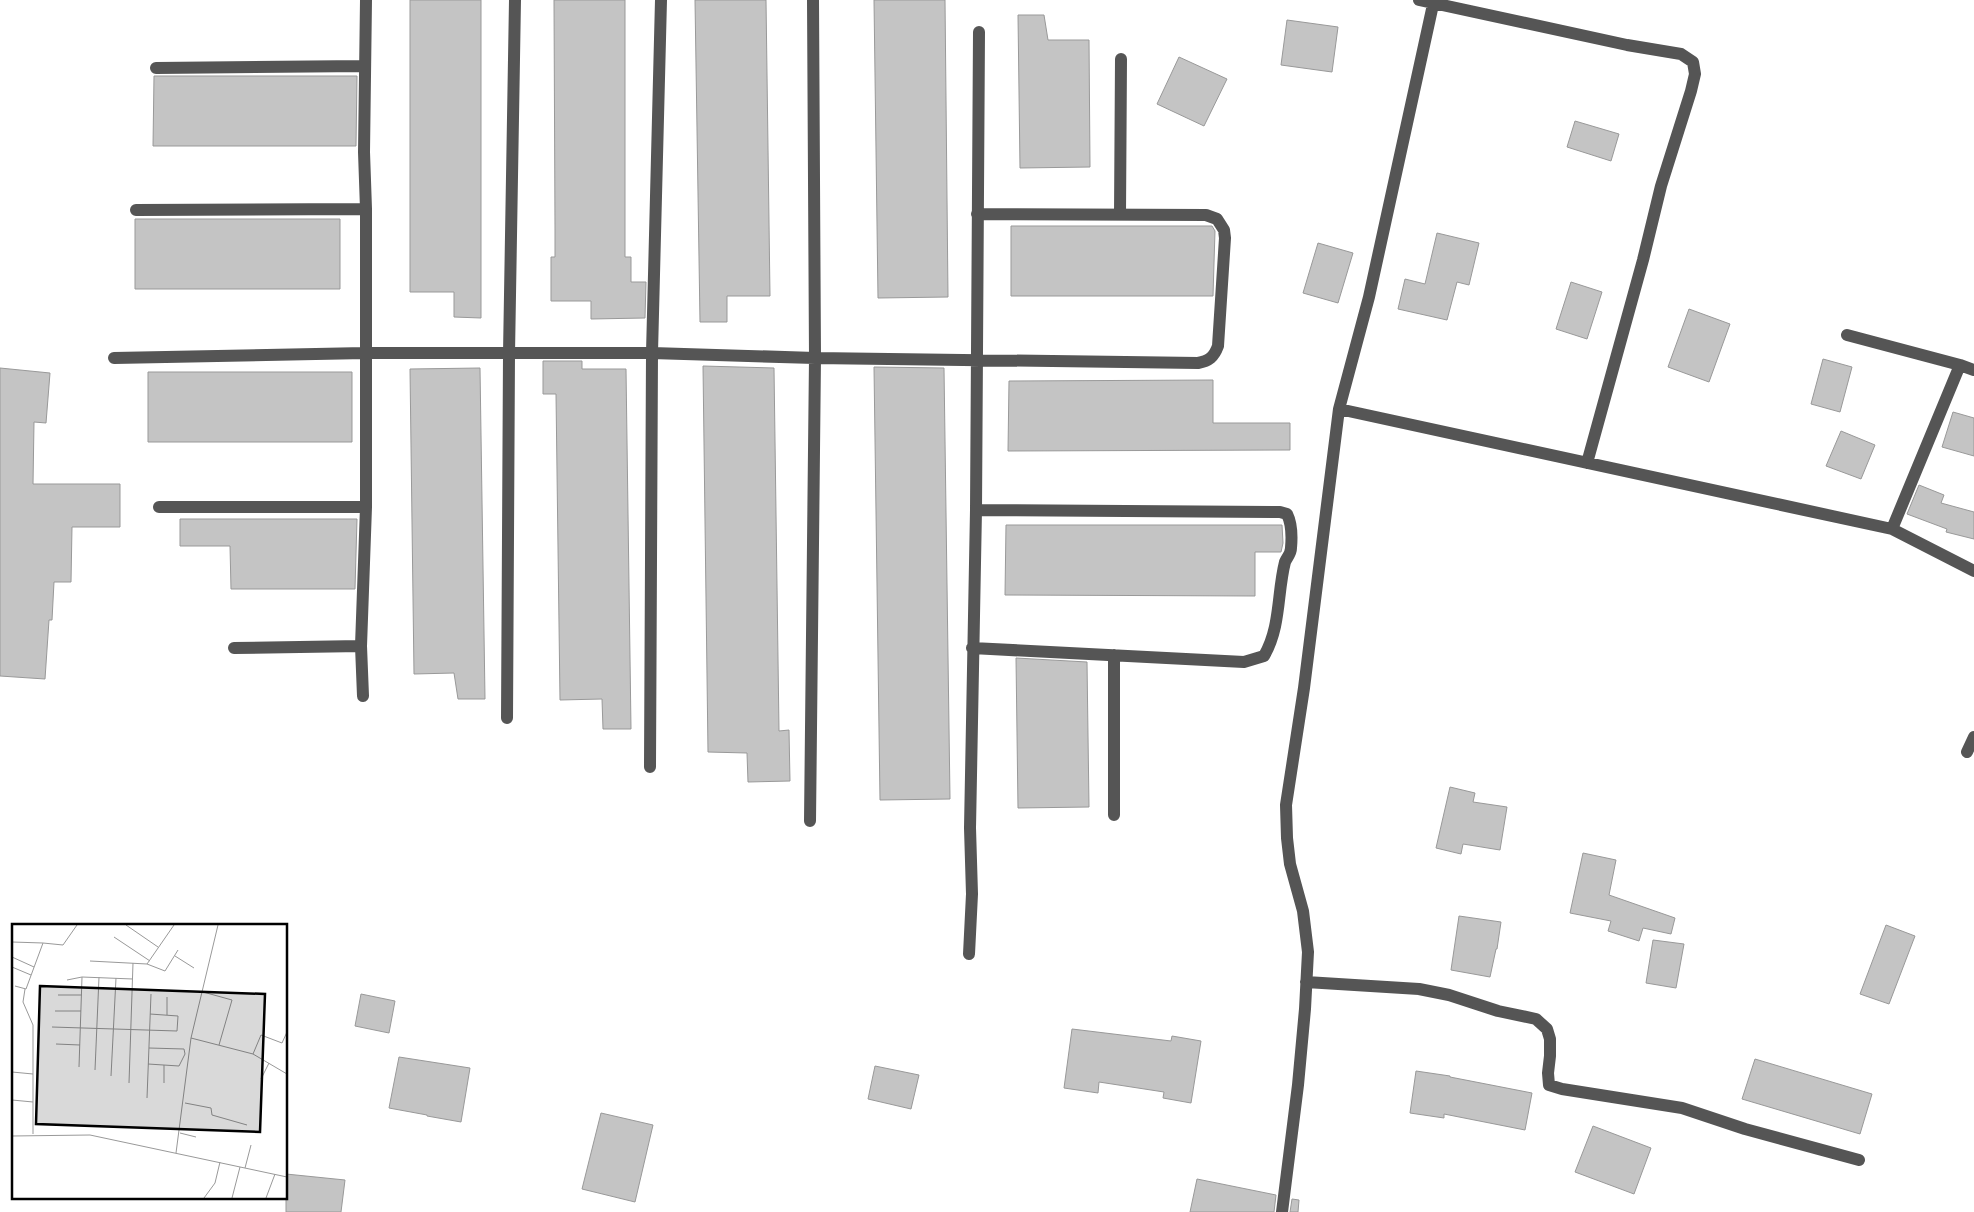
<svg xmlns="http://www.w3.org/2000/svg" width="1974" height="1212" viewBox="0 0 1974 1212" font-family="Mulish,sans-serif">
<style>
.building{fill:#c4c4c4;stroke:#999}
.lines{fill:none;stroke-linecap:round;stroke-linejoin:round}
.minor{stroke:#555;stroke-width:12}
.inset-road{fill:none;stroke:#999;stroke-width:1}
.view{fill:#000;fill-opacity:0.15;stroke:#000;stroke-width:2.5}
.inset-edge{fill:none;stroke:#000;stroke-width:2.5}
</style>
<rect width="100%" height="100%" fill="#fff"/>
<path class="building" d="M 410,0 L 481,0 L 481,318 L 454,317 L 454,292 L 410,292 Z
M 554,0 L 625,0 L 625,257 L 631,257 L 631,282 L 646,282 L 645,318 L 591,319 L 591,301 L 551,301 L 551,257 L 555,257 L 555,230 Z
M 695,0 L 766,0 L 770,296 L 727,296 L 727,322 L 700,322 Z
M 874,0 L 945,0 L 948,297 L 878,298 Z
M 1018,15 L 1044,15 L 1048,40 L 1089,40 L 1090,167 L 1020,168 Z
M 1287,20 L 1338,27 L 1332,72 L 1281,65 Z
M 1179,57 L 1227,79 L 1204,126 L 1157,104 Z
M 154,76 L 357,76 L 356,146 L 153,146 Z
M 1575,121 L 1619,134 L 1611,161 L 1567,147 Z
M 135,219 L 340,219 L 340,289 L 135,289 Z
M 1011,226 L 1212,226 L 1215,231 L 1213,296 L 1011,296 Z
M 1437,233 L 1479,243 L 1469,285 L 1457,282 L 1447,320 L 1398,309 L 1405,279 L 1425,284 Z
M 1318,243 L 1353,253 L 1338,303 L 1303,293 Z
M 1571,282 L 1602,292 L 1587,339 L 1556,329 Z
M 1689,309 L 1730,324 L 1709,382 L 1668,367 Z
M 1823,359 L 1852,367 L 1840,412 L 1811,404 Z
M 543,361 L 582,361 L 582,369 L 626,369 L 631,729 L 603,729 L 602,699 L 560,700 L 556,394 L 543,394 Z
M 703,366 L 774,368 L 779,731 L 789,730 L 790,781 L 748,782 L 747,753 L 708,752 Z
M 874,367 L 944,368 L 950,799 L 880,800 Z
M 0,368 L 50,373 L 46,423 L 34,422 L 33,484 L 120,484 L 120,527 L 72,527 L 71,582 L 54,582 L 52,620 L 49,620 L 45,679 L 0,676 Z
M 480,368 L 485,699 L 458,699 L 454,673 L 414,674 L 410,369 Z
M 148,372 L 352,372 L 352,442 L 148,442 Z
M 1213,380 L 1213,423 L 1290,423 L 1290,450 L 1008,451 L 1009,381 Z
M 1953,412 L 1974,418 L 1974,456 L 1942,447 Z
M 1841,431 L 1875,445 L 1861,479 L 1826,466 Z
M 1919,485 L 1944,495 L 1941,503 L 1974,512 L 1974,539 L 1946,532 L 1947,529 L 1907,514 Z
M 180,519 L 357,519 L 355,589 L 231,589 L 230,546 L 180,546 Z
M 1006,525 L 1282,525 L 1283,543 L 1281,552 L 1255,552 L 1255,596 L 1005,595 Z
M 1016,658 L 1087,662 L 1089,807 L 1018,808 Z
M 1450,787 L 1475,793 L 1473,802 L 1507,807 L 1500,850 L 1463,844 L 1461,854 L 1436,848 Z
M 1583,853 L 1616,860 L 1609,895 L 1675,918 L 1671,934 L 1643,928 L 1639,941 L 1608,931 L 1611,921 L 1570,913 Z
M 1459,916 L 1501,922 L 1497,949 L 1496,949 L 1490,977 L 1451,970 Z
M 1886,925 L 1915,936 L 1889,1004 L 1860,994 Z
M 1653,940 L 1684,944 L 1676,988 L 1646,983 Z
M 361,994 L 395,1001 L 389,1033 L 355,1026 Z
M 1072,1029 L 1171,1041 L 1172,1036 L 1201,1041 L 1191,1103 L 1163,1098 L 1164,1092 L 1099,1082 L 1098,1093 L 1064,1088 Z
M 399,1057 L 470,1068 L 461,1122 L 427,1116 L 427,1115 L 389,1108 Z
M 1755,1059 L 1872,1094 L 1860,1134 L 1742,1099 Z
M 875,1066 L 919,1075 L 911,1109 L 868,1099 Z
M 1416,1071 L 1450,1076 L 1450,1077 L 1532,1093 L 1525,1130 L 1444,1114 L 1444,1118 L 1410,1113 Z
M 601,1113 L 653,1125 L 635,1202 L 582,1189 Z
M 1593,1126 L 1651,1148 L 1634,1194 L 1575,1172 Z
M 286,1174 L 345,1180 L 341,1212 L 286,1212 Z
M 1197,1179 L 1276,1195 L 1274,1212 L 1190,1212 Z
M 1292,1199 L 1299,1200 L 1298,1212 L 1290,1212 Z"/>
<g class="lines">
<path class="minor" d="M 1419,0 L 1627,45 L 1681,54 L 1693,62 L 1695,74 L 1691,91 L 1661,186 L 1643,260 L 1587,463
M 156,68 L 365,66
M 136,210 L 366,209
M 1120,214 L 1121,59
M 1847,335 L 1960,365
M 114,358 L 365,353 L 652,353 L 815,358 L 1198,363 C 1209,361 1214,357 1218,346 L 1225,238 L 1224,230 L 1217,219 L 1206,215 L 977,214
M 1339,409 L 1892,529 L 1974,571
M 159,507 L 366,507
M 1892,529 L 1960,365 L 1974,370
M 234,648 L 361,646
M 972,648 L 1244,662 L 1264,656 C 1281,627 1277,593 1285,562 C 1287,557 1291,554 1291,548 C 1292,537 1292,524 1287,514 L 1280,512 L 976,510
M 1114,655 L 1114,815
M 363,696 L 361,646 L 366,507 L 366,209 L 364,152 L 366,0
M 507,718 L 509,354 L 515,0
M 1967,752 L 1974,737
M 650,767 L 652,353 L 661,0
M 810,821 L 815,358 L 813,0
M 969,954 L 972,894 L 970,828 L 976,510 L 979,32
M 1306,982 L 1419,989 L 1449,995 L 1498,1011 L 1536,1019 L 1547,1029 L 1550,1039 L 1550,1056 L 1548,1073 L 1549,1085 L 1562,1089 L 1682,1108 L 1745,1129 L 1859,1160
M 1282,1212 L 1298,1085 L 1305,1009 L 1308,952 L 1303,911 L 1290,864 L 1287,838 L 1286,805 L 1304,688 L 1339,409 L 1369,297 L 1434,0"/>
</g>
<g transform="translate(12 924)">
<rect width="275" height="275" fill="#fff"/>
<path class="inset-road" d="M 114,1 L 146,23M 102,13 L 138,37M 0,18 L 31,19M 163,32 L 182,44M 0,33 L 22,43M 78,37 L 135,40 L 162,1M 135,40 L 153,47 L 166,26M 0,43 L 19,51M 55,56 L 70,53M 3,62 L 14,65 L 31,19 L 51,21 L 65,1M 13,65 L 11,78 L 21,101 L 21,210M 191,68 L 220,76 L 207,121M 46,71 L 70,71M 43,87 L 69,87M 155,91 L 155,73M 40,103 L 165,107 L 166,92 L 138,90M 179,114 L 241,130 L 275,150M 44,120 L 68,121M 241,130 L 249,111 L 270,119 L 275,108M 136,140 L 167,142 L 173,130 L 172,125 L 137,124M 67,143 L 70,53 L 121,55M 83,146 L 87,53M 0,148 L 21,150M 99,152 L 104,54M 249,155 L 257,139M 117,159 L 121,39M 152,159 L 152,141M 135,174 L 139,70M 0,176 L 21,178M 173,179 L 199,184 L 200,191 L 235,201M 168,209 L 184,213M 0,212 L 78,211 L 275,253M 164,229 L 179,114 L 206,1M 233,244 L 239,221M 192,274 L 203,259 L 208,238M 220,274 L 228,243M 254,274 L 263,250"/>
<path class="view" d="M 28,62 L 253,70 L 248,208 L 24,200 Z"/>
<rect width="275" height="275" class="inset-edge"/>
</g>
</svg>
